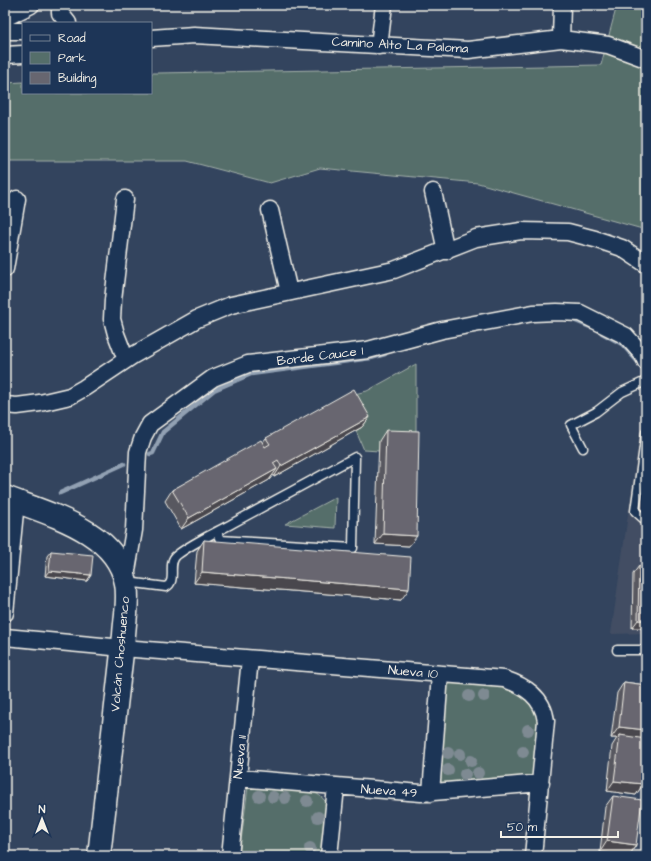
<svg xmlns="http://www.w3.org/2000/svg" width="651" height="861" viewBox="0 0 651 861" font-family="'Architects Daughter',sans-serif">
<style>
.built{fill:#434e63}
.green{fill:#556e6a;stroke:#a4b0a9}
.lines{fill:none;stroke-linecap:round;stroke-linejoin:round}
.stream{stroke:#92a1b3;stroke-width:4.5}
.lane-casing{stroke:#f4f1e8;stroke-width:11}
.street-casing{stroke:#f4f1e8;stroke-width:19}
.secondary-casing{stroke:#f4f1e8;stroke-width:25}
.lane{stroke:#1d3557;stroke-width:8}
.street{stroke:#1d3557;stroke-width:16}
.secondary{stroke:#1d3557;stroke-width:22}
.tree{fill:#7e8a92}
.wall{fill:#595860;stroke:#f4f1e8}
.shaded-wall{fill:#48474e;stroke:#f4f1e8}
.building{fill:#676670;stroke:#f4f1e8}
.labels{text-anchor:middle;dominant-baseline:central;stroke-width:3;stroke-linejoin:round;paint-order:stroke}
.street-label{font-size:13px;fill:#f4f1e8;stroke:#1d3557}
</style>
<rect width="100%" height="100%" fill="#33445e"/>
<filter id="ink" filterUnits="userSpaceOnUse"><feTurbulence type="fractalNoise" baseFrequency=".025" numOctaves="2"/><feDisplacementMap in="SourceGraphic" scale="8" xChannelSelector="R" yChannelSelector="G"/><feConvolveMatrix kernelMatrix="1 2 1 2 8 2 1 2 1" color-interpolation-filters="sRGB"/></filter>
<g filter="url(#ink)">
<path class="built" d="M 646,389 L 646,633 L 611,634 Z"/>
<path class="green" d="M 617,5 L 646,5 L 646,230 L 478,183 L 320,168 L 270,183 L 187,161 L 5,161 L 5,83 L 23,82 L 23,93 L 151,93 L 151,73 L 158,73 L 601,65 Z
M 416,364 L 416,442 L 379,441 L 379,451 L 364,450 L 356,431 L 362,427 L 342,397 L 367,391 Z
M 336,497 L 335,528 L 285,524 Z
M 455,683 C 482,686 534,682 538,720 C 539,737 535,756 534,773 L 532,776 L 442,786 L 439,783 L 445,689 L 449,684 Z
M 248,787 L 310,791 C 318,794 322,796 327,804 L 323,856 L 239,856 Z"/>
<g class="lines">
<path class="stream" d="M 571,319 L 590,327
M 602,333 L 622,344 L 638,362
M 150,454 L 153,453 L 163,432 L 214,390 L 251,374 L 371,358 L 385,354
M 60,493 L 124,464"/>
<g class="lane-casing">
<path id="lane" d="M 646,433 L 635,511 L 646,521
M 583,448 L 571,425 L 596,412 L 622,392 L 646,381
M 127,582 L 166,587 C 178,581 166,563 177,555 C 194,542 215,533 233,523 C 274,501 314,479 355,457 L 353,548 L 220,540 L 217,532
M 617,650 L 646,650"/>
</g>
<g class="street-casing">
<path id="street" d="M 60,5 L 60,13 L 68,23
M 5,18 L 31,5
M 5,31 L 23,31
M 151,38 L 194,35 L 468,50 L 561,39 L 608,45 L 646,59
M 561,39 L 562,5
M 379,46 L 384,5
M 5,55 L 23,54
M 433,192 L 446,251
M 125,199 L 113,300 L 112,319 L 116,334 L 126,360
M 270,210 L 289,292
M 5,269 L 17,199
M 5,405 L 17,406 L 40,403 L 70,396 L 84,388 L 132,356 L 197,319 L 231,305 L 394,270 L 476,238 L 521,231 L 568,232 L 595,239 L 622,248 L 646,264
M 125,582 L 134,530 L 138,452 L 143,437 L 150,424 L 213,378 L 248,364 L 368,350 L 442,330 L 533,313 L 557,312 L 580,313 L 626,336 L 643,355 L 646,362
M 5,613 L 16,502
M 5,637 L 123,648 L 504,679 C 525,686 543,697 546,721 L 533,856
M 238,778 L 421,793 L 541,783
M 431,793 L 440,675
M 230,856 L 250,659
M 329,856 L 336,787"/>
</g>
<g class="secondary-casing">
<path id="secondary" d="M 5,497 C 47,514 116,530 126,583 C 129,600 125,618 124,635 L 99,856"/>
</g>
<use href="#lane" class="lane"/>
<use href="#street" class="street"/>
<use href="#secondary" class="secondary"/>
</g>
<g class="tree">
<circle cx="469" cy="696" r="6"/>
<circle cx="484" cy="696" r="6"/>
<circle cx="528" cy="730" r="6"/>
<circle cx="523" cy="752" r="6"/>
<circle cx="448" cy="753" r="6"/>
<circle cx="460" cy="754" r="6"/>
<circle cx="471" cy="761" r="6"/>
<circle cx="448" cy="770" r="6"/>
<circle cx="478" cy="773" r="6"/>
<circle cx="465" cy="774" r="6"/>
<circle cx="259" cy="796" r="6"/>
<circle cx="273" cy="797" r="6"/>
<circle cx="285" cy="798" r="6"/>
<circle cx="307" cy="801" r="6"/>
<circle cx="318" cy="817" r="6"/>
<circle cx="310" cy="848" r="6"/>
</g>
<path class="wall" d="M 370,417 L 362,427 L 274,477 L 273,475 L 269,480 L 181,529 L 165,501 L 172,490 L 262,443 L 266,438 Z
M 386,430 L 409,546 L 375,544 L 379,441 Z
M 204,540 L 401,600 L 194,583 L 197,551 Z
M 51,551 L 91,575 L 87,581 L 45,576 L 47,556 Z
M 639,566 L 646,628 L 632,628 L 633,574 Z
M 624,682 L 646,685 L 646,734 L 643,738 L 643,784 L 636,795 L 607,791 L 612,746 L 617,738 L 611,738 L 617,693 Z
M 613,796 L 636,845 L 629,856 L 600,852 L 605,807 Z"/>
<path class="shaded-wall" d="M 370,417 L 362,427 L 274,477 L 281,466 Z
M 277,469 L 269,480 L 181,529 L 189,518 Z
M 383,534 L 417,536 L 409,546 L 375,544 Z
M 49,571 L 91,575 L 87,581 L 45,576 Z
M 202,572 L 409,589 L 401,600 L 194,583 Z
M 638,620 L 646,620 L 646,628 L 632,628 Z
M 619,727 L 646,730 L 646,734 L 641,741 L 620,735 L 617,738 L 611,738 Z
M 614,781 L 643,784 L 636,795 L 607,791 Z
M 607,841 L 636,845 L 629,856 L 600,852 Z"/>
<path class="building" d="M 354,389 L 370,417 L 281,466 L 278,460 L 273,463 L 277,469 L 189,518 L 172,490 L 261,440 L 265,447 L 270,444 L 266,438 Z
M 386,430 L 419,431 L 417,536 L 383,534 Z
M 204,540 L 411,557 L 409,589 L 202,572 Z
M 51,551 L 93,555 L 91,575 L 49,571 Z
M 639,566 L 646,566 L 646,620 L 638,620 Z
M 624,682 L 646,685 L 646,730 L 619,727 Z
M 620,735 L 646,739 L 646,762 L 643,784 L 614,781 Z
M 613,796 L 642,800 L 636,845 L 607,841 Z"/>
</g>
<g class="labels">
<g class="street-label">
<text transform="translate(400 45) rotate(3)">Camino Alto La Paloma</text>
<text transform="translate(320 356) rotate(-7)">Borde Cauce 1</text>
<text transform="translate(120 654) rotate(-85)">Volcán Choshuenco</text>
<text transform="translate(413 672) rotate(5)">Nueva 10</text>
<text transform="translate(240 757) rotate(-84)">Nueva 11</text>
<text transform="translate(389 791) rotate(4)">Nueva 49</text>
</g>
</g>
<rect width="651" height="861" fill="none" stroke="#1d3557" stroke-width="20"/>
<rect x="10" y="10" width="631" height="841" fill="none" stroke="#f4f1e8" stroke-width="1.5" filter="url(#ink)"/>
<rect x="22" y="22" width="130" height="72" fill="#1d3557" stroke="#738091"/>
<rect x="30" y="35" width="20" height="6" fill="#1d3557" stroke="#738091"/>
<text x="58" y="42" font-size="12" fill="#f4f1e8">Road</text>
<rect x="30" y="52" width="20" height="12" fill="#556e6a" stroke="#738091"/>
<text x="58" y="62" font-size="12" fill="#f4f1e8">Park</text>
<rect x="30" y="72" width="20" height="12" fill="#676670" stroke="#738091"/>
<text x="58" y="82" font-size="12" fill="#f4f1e8">Building</text>
<g transform="translate(42 819)" stroke="#1d3557" stroke-width="3" paint-order="stroke">
<path d="M0-3L7 15L0 10L-7 15Z" fill="#f4f1e8"/>
<text y="-6" font-size="11" font-weight="bold" text-anchor="middle" fill="#f4f1e8">N</text>
</g>
<path d="M501 831v6h117v-6" fill="none" stroke="#f4f1e8" stroke-width="2"/>
<text x="507" y="831" font-size="12" fill="#f4f1e8" stroke="#1d3557" stroke-width="3" paint-order="stroke">50 m</text>
</svg>
